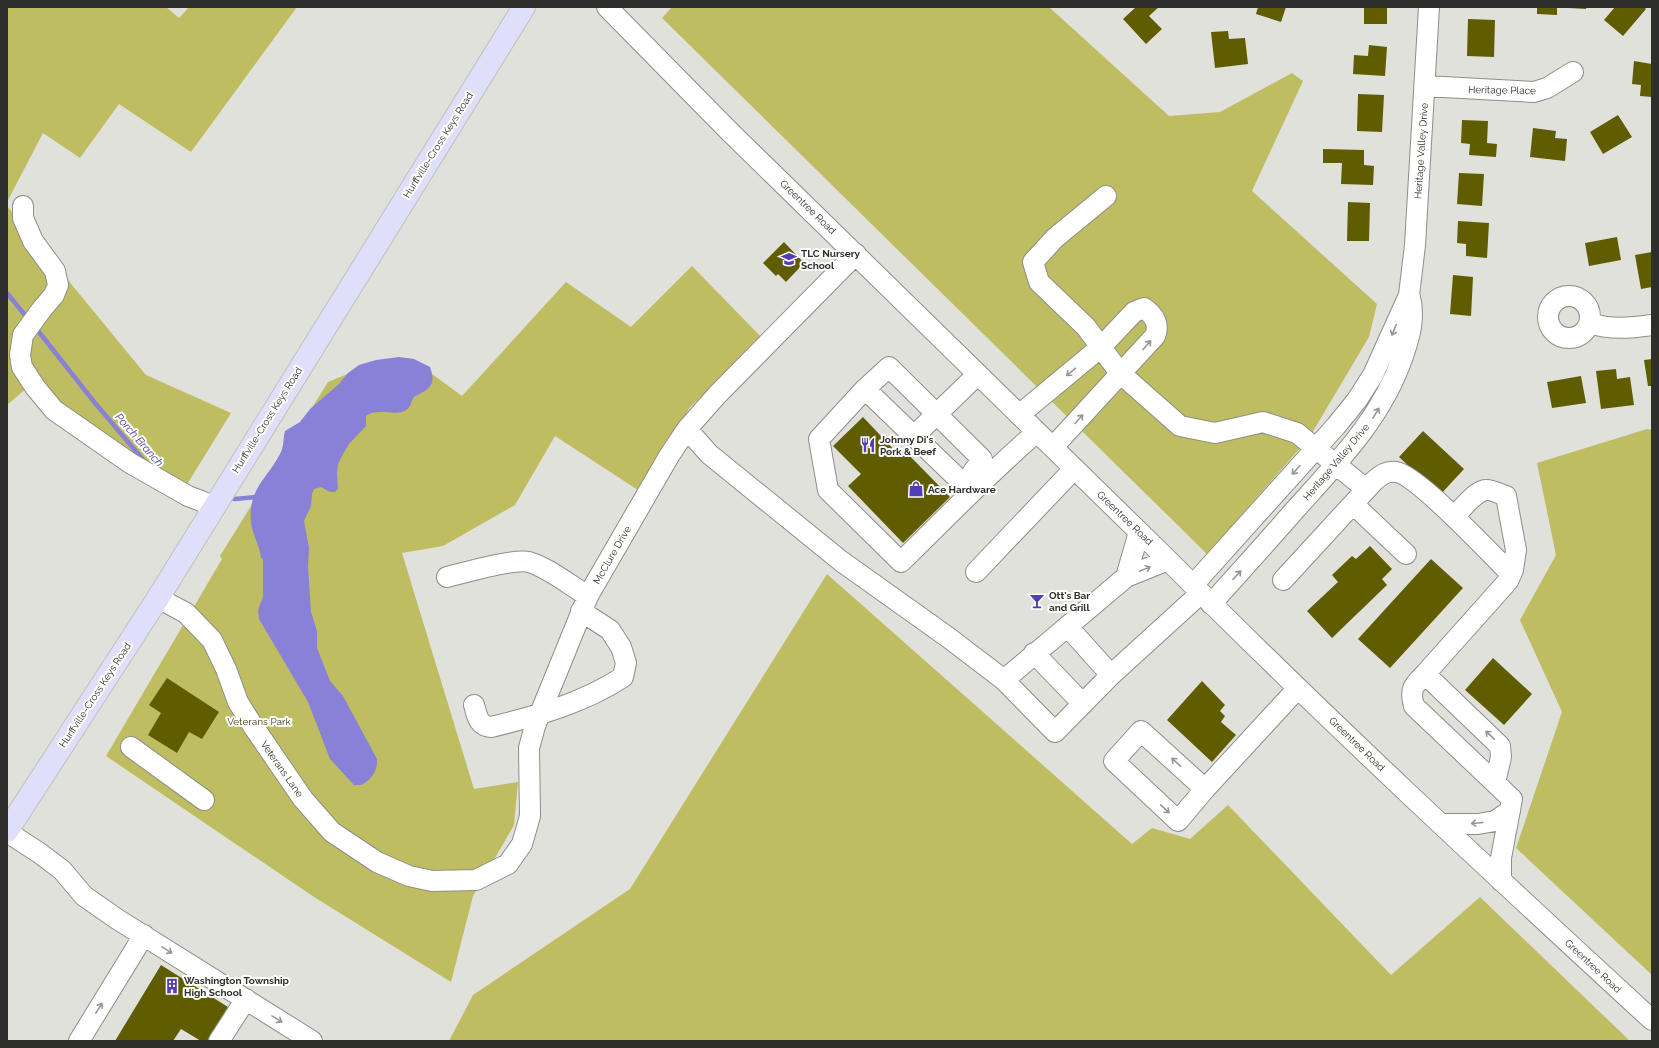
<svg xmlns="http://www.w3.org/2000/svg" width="1659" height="1048" viewBox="0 0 1659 1048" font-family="Raleway,sans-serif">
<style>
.green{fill:#bebd61}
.water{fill:#8881d7}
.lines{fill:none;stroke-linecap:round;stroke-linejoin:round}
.stream{stroke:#8881d7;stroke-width:4.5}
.building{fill:#5f5d00}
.minor-casing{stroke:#8e8e88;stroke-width:22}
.major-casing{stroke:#c0c0c0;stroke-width:24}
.minor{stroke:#fff;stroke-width:20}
.major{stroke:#dfdffa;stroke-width:22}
.oneway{stroke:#969696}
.labels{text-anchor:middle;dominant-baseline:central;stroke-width:4;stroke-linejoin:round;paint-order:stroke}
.street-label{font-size:10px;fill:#2e2e2c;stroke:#fffffe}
.poi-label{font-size:10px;font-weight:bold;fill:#2e2e2c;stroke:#fffffe;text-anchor:start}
.park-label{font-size:10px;fill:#424115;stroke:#fffffe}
.water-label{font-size:11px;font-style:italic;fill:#49379c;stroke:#fffffe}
</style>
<rect width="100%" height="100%" fill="#e1e1db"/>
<path class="green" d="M 7,7 L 166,7 L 179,18 L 189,7 L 297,7 L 191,152 L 119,104 L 80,158 L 43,133 L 7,202 Z
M 672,7 L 1049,7 L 1169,116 L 1220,112 L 1292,73 L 1303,81 L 1252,191 L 1377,304 L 1369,337 L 1309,438 L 1207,554 L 662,18 Z
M 7,206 L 146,375 L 231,413 L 178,499 L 28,387 L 7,405 Z
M 692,266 L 764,340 L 690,407 L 641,492 L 555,436 L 515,505 L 443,546 L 402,553 L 474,789 L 518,782 L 514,825 L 473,896 L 451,982 L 314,897 L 106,756 L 222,559 L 220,556 L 328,382 L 350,373 L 359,365 L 393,366 L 428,371 L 462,396 L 566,282 L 631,327 Z
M 1647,429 L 1652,430 L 1652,975 L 1516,848 L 1562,712 L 1520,620 L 1556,555 L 1537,463 Z
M 827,574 L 1132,844 L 1152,828 L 1190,839 L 1228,805 L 1391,975 L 1480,897 L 1630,1041 L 449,1041 L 473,995 L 630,889 Z"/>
<path class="water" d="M 399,357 L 414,359 L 430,367 C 437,386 429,389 414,397 C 411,401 411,407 406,410 C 396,417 377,407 366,416 L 366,426 L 349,444 L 343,454 L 338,464 L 337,474 L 338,489 L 335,492 L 330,492 L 321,487 L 314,489 L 312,494 L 311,506 L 304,521 L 309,548 L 308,567 L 311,612 L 317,631 L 317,648 L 330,681 L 343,696 L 377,759 C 378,771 371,780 361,785 L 354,785 L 330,759 L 308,702 L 259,619 L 258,610 L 263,597 L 263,559 L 261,558 C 260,546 253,536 251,523 C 248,487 267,480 281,452 C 284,445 283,438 285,431 L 300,422 L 310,409 L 339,384 L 348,373 L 359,365 L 376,360 Z"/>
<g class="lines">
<path class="stream" d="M 7,293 L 29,320
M 35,327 L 95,403 L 145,462
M 227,498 L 235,499 L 257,497"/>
</g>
<path class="building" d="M 1136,7 L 1159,7 L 1149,16 L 1162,29 L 1146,44 L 1123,19 Z
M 1258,7 L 1286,7 L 1281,22 L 1256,14 Z
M 1364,7 L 1387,7 L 1387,24 L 1364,24 Z
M 1537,7 L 1557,7 L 1557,15 L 1537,14 Z
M 1569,7 L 1586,7 L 1586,9 L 1569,8 Z
M 1615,7 L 1644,7 L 1646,9 L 1623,36 L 1604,20 Z
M 1468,19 L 1495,20 L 1494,57 L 1467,56 Z
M 1228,31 L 1229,39 L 1245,38 L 1248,64 L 1215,68 L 1211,32 Z
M 1369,45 L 1387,47 L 1385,76 L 1353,74 L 1354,55 L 1368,56 Z
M 1634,61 L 1652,64 L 1652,97 L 1640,96 L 1641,85 L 1632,84 Z
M 1358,94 L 1384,95 L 1382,132 L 1357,131 Z
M 1618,115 L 1632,137 L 1603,154 L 1590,132 Z
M 1462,120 L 1488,121 L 1487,143 L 1497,144 L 1496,157 L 1469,155 L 1470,144 L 1461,143 Z
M 1533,128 L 1556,131 L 1555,138 L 1567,139 L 1565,161 L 1530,157 Z
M 1323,149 L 1364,150 L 1364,165 L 1374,166 L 1373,185 L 1341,184 L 1342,163 L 1323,163 Z
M 1459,173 L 1484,174 L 1482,206 L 1457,204 Z
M 1348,202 L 1370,203 L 1369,241 L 1347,241 Z
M 1458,221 L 1489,223 L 1487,258 L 1466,256 L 1466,244 L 1457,243 Z
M 1617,237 L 1621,260 L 1589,266 L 1585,243 Z
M 784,242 L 804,263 L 786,282 L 778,274 L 776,276 L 763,263 Z
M 1652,252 L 1652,287 L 1641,289 L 1635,255 Z
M 1453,275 L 1473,277 L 1471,316 L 1450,314 Z
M 1652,359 L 1652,386 L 1648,386 L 1644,360 Z
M 1616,369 L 1617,379 L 1630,377 L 1634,405 L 1601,409 L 1596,371 Z
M 1581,376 L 1586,403 L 1552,408 L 1547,382 Z
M 863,417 L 898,454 L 903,449 L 950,497 L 903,543 L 848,486 L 861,474 L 833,446 Z
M 1423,431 L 1464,469 L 1440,495 L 1399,457 Z
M 1370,546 L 1392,569 L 1382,579 L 1387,585 L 1332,638 L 1307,611 L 1338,582 L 1332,575 L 1352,556 L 1356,559 Z
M 1431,559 L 1463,588 L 1390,668 L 1358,639 Z
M 1493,658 L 1532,694 L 1504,725 L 1465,690 Z
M 167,678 L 219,712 L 202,739 L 189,732 L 177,753 L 148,735 L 161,713 L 149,705 Z
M 1202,681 L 1225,705 L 1220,711 L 1225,716 L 1221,722 L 1236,735 L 1212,762 L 1167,720 Z
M 161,965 L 228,1007 L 207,1041 L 201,1041 L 181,1029 L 173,1041 L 115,1041 Z"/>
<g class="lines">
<g class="minor-casing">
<path id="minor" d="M 607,7 L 729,131 L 1168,560 C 1325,718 1488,869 1652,1020
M 1425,86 L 1534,92 L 1547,88 L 1573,72
M 1106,196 L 1055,238 L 1033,262 L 1039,282 L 1086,327 L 1120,373 L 1180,426 L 1215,433 L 1263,422 L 1297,433 L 1366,489
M 23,206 L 23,218 L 33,241 L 55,271 L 58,285 L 54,295 L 42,309 L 23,335 L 20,355 L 22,367 L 35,387 L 54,410 L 130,463 L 188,496 L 201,501 L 213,507
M1548 317a21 21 0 1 1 42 0a21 21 0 1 1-42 0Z
M 1589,323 C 1611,330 1630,328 1652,325
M 865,389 L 889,367 L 982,459 L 964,485
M 1019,415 L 1101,347 L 1134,312 L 1144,308 C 1154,315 1160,324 1155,336 L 1053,447
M 687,429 L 709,454 L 841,561 L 949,638 L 1004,680
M 914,436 L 978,374
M 972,492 L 865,389 L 819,439 L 828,490 L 901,562 C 946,518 989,473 1037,432
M 1353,504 L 1406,554
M 1454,517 C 1462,509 1473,493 1485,490 C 1491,489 1500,494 1506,496 L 1516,550 L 1513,570 L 1508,581 L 1425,674 C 1414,685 1409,689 1414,706 L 1512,799 L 1501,858 L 1501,881
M 1139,532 L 1126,577 L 1168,560
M 976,572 L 1074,469
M 447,577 C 463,573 515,558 529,562 C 547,567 571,586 588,596
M 1126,577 L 1004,680 L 1055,732 L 1111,675 L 1201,593
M 1283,580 L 1374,481 C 1381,475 1386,471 1396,472 C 1416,474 1493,556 1511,574
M 1193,585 L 1336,426 L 1357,400 L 1373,375 L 1409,295 L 1415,245 L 1429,7
M 158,598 L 186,613 L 212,640 L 226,669 L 238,702 L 253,726 L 303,799 L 332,832 L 377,862 L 409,876 L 432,881 L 476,880 L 508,864 L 522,844 L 530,816 L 529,748 L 535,726 L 588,596 L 669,456 L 687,429 L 717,395 L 856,254
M 1211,604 C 1239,573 1267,542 1294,511 C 1337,463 1382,418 1403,356 C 1410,336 1415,318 1410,297
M 1068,627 L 1111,675
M 1034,653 L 1083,704
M 1425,674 L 1500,746 L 1501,757 L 1495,783
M 474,705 C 477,715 478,726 491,727 C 537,716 583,703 623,677 L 626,663 L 621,647 L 610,630 L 581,611
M 131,747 L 204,800
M 1205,789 L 1141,731 L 1114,761 L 1178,821 L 1205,789 L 1298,688
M 1441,824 L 1478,824 L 1495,821 L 1510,811
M 7,832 L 38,852 L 62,870 L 84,896 L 117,919 L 312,1041
M 79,1041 L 144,935
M 219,1041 L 246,999"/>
</g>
<g class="major-casing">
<path id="major" d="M 7,831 L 158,598 L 524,7"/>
</g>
<use href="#minor" class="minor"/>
<use href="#major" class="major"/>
</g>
<defs><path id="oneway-shaft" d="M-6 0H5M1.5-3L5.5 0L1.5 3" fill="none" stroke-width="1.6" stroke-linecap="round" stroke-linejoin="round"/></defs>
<g class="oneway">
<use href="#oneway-shaft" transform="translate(1394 330) rotate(112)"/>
<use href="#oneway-shaft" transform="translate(1147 345) rotate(-49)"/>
<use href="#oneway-shaft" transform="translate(1071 372) rotate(140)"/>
<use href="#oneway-shaft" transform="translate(1376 413) rotate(-59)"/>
<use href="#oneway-shaft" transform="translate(1079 419) rotate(-48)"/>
<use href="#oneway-shaft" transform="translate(1296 470) rotate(132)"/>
<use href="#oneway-shaft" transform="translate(1145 569) rotate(-22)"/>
<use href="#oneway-shaft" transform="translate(1237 575) rotate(-48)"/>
<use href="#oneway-shaft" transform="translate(1490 735) rotate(-137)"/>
<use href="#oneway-shaft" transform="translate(1176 762) rotate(-137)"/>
<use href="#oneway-shaft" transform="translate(1165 809) rotate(43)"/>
<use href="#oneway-shaft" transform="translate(1477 823) rotate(175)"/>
<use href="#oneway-shaft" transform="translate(167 950) rotate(32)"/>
<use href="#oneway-shaft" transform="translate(99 1008) rotate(-58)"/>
<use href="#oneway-shaft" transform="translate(277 1019) rotate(32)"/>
</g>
<defs>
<g id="school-bare" transform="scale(1.2)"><path d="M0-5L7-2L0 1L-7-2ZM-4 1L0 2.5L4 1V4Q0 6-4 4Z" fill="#543db5" stroke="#fffffe" stroke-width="2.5" paint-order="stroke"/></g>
<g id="restaurant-bare" transform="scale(1.2)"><path d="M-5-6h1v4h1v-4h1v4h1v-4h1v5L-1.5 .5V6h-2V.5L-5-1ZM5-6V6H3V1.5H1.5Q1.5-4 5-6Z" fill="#543db5" stroke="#fffffe" stroke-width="2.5" paint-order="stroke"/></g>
<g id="shop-bare" transform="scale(1.2)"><path d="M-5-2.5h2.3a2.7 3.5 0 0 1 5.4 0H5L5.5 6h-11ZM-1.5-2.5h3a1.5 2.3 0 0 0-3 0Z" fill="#543db5" stroke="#fffffe" stroke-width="2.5" paint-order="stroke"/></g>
<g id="bar-bare" transform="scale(1.2)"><path d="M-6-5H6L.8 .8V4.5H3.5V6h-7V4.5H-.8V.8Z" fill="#543db5" stroke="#fffffe" stroke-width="2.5" paint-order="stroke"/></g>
<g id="building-bare" transform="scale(1.2)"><path d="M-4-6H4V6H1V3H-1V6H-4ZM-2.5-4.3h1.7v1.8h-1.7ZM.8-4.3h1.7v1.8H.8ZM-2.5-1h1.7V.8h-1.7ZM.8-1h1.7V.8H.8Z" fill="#543db5" stroke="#fffffe" stroke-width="2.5" paint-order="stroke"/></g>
</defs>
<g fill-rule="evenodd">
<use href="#school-bare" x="789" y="259"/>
<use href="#restaurant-bare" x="868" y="445"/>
<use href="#shop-bare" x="916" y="489"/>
<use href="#bar-bare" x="1037" y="601"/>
<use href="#building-bare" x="172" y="986"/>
</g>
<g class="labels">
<g class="street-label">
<text transform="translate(1502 90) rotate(1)">Heritage Place</text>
<text transform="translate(438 145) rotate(-58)">Hurffville-Cross Keys Road</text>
<text transform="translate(1421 151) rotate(-86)">Heritage Valley Drive</text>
<text transform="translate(808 207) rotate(44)">Greentree Road</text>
<text transform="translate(267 420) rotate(-58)">Hurffville-Cross Keys Road</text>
<text transform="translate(1336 462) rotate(-50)">Heritage Valley Drive</text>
<text transform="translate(1125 518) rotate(44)">Greentree Road</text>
<text transform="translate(612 555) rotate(-60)">McClure Drive</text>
<text transform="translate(95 695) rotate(-57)">Hurffville-Cross Keys Road</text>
<text transform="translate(1357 744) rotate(44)">Greentree Road</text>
<text transform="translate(282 769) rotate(55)">Veterans Lane</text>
<text transform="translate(1593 966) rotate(43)">Greentree Road</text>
</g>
<g class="poi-label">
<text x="801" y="253">TLC Nursery<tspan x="801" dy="12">School</tspan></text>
<text x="880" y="439">Johnny Di's<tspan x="880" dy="12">Pork &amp; Beef</tspan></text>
<text x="928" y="489">Ace Hardware</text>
<text x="1049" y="595">Ott's Bar<tspan x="1049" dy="12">and Grill</tspan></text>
<text x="184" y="980">Washington Township<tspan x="184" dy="12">High School</tspan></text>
</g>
<g class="park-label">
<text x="259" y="721">Veterans Park</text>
</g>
<g class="water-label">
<text transform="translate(139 440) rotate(49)">Porch Branch</text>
</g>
</g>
<rect width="1659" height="1048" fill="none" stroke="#2e2e2c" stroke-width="16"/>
</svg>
